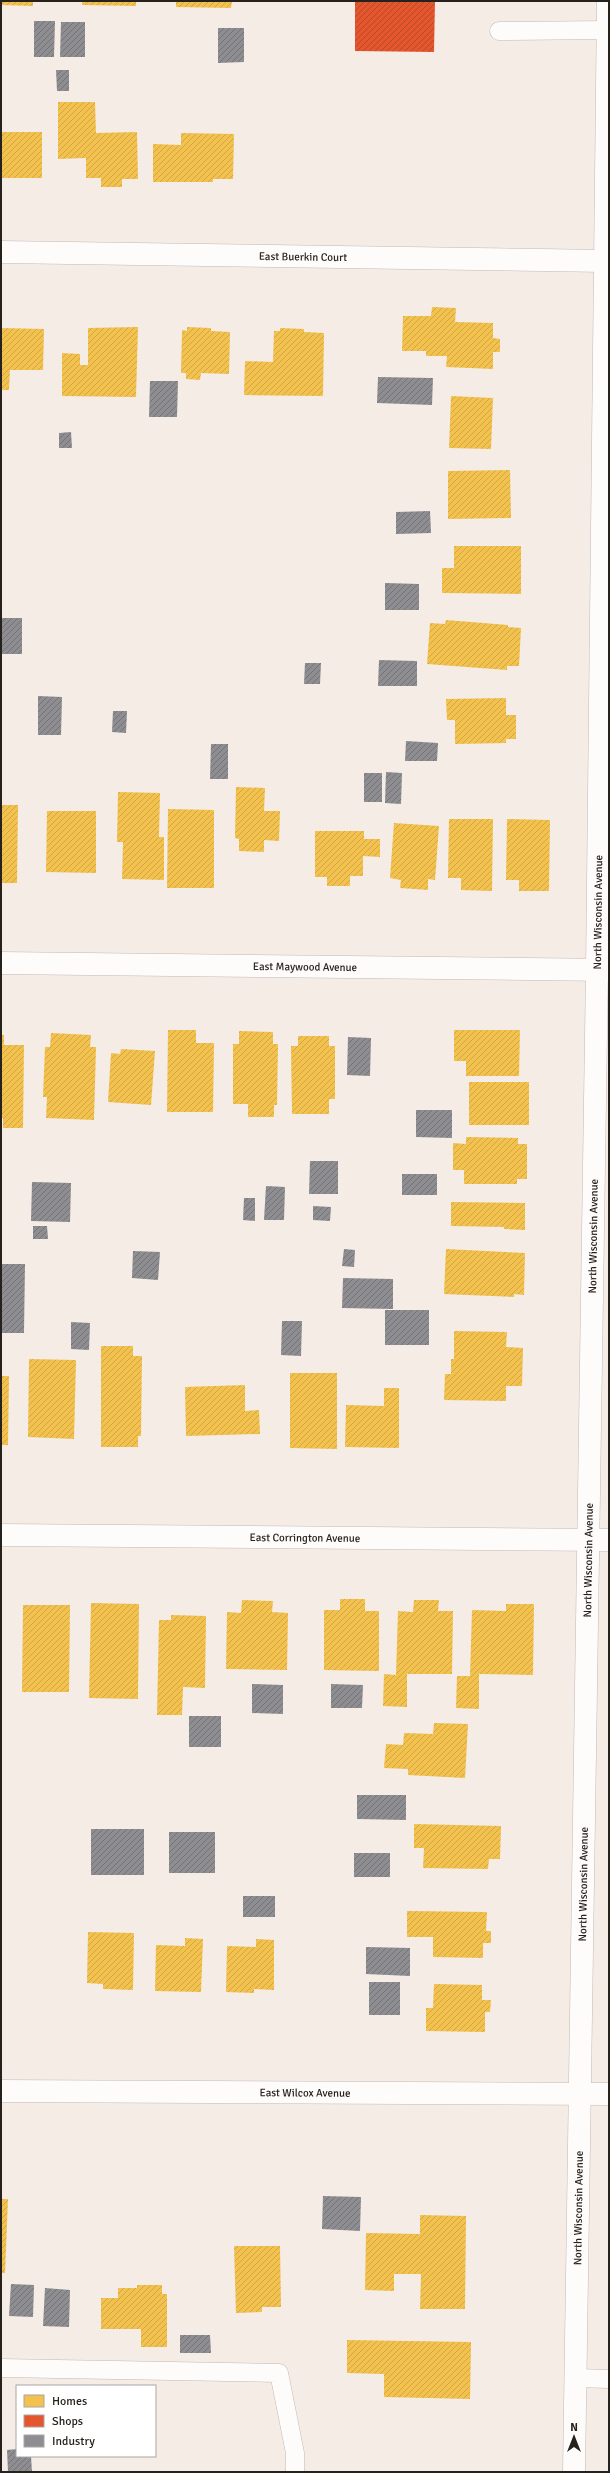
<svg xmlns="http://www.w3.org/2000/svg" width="610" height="2473" viewBox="0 0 610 2473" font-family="Signika,sans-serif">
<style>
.homes{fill:url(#homes-hatch)}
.shops{fill:url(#shops-hatch)}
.industry{fill:url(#industry-hatch)}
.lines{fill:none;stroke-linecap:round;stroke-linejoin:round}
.service-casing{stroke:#c0b9b4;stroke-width:19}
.minor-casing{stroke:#c0b9b4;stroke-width:23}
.tertiary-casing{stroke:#c0b9b4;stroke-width:23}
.service{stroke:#fefcfb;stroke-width:18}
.minor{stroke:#fefcfb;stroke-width:22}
.tertiary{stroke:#fefcfb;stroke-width:22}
.labels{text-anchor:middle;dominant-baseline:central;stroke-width:4;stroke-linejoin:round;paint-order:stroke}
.street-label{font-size:11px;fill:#27211c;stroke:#fff}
</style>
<defs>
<pattern id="homes-hatch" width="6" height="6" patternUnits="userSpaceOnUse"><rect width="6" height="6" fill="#f2c14e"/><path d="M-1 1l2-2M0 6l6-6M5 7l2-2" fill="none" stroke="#d0a644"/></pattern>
<pattern id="shops-hatch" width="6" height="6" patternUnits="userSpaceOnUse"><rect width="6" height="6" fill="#e4572e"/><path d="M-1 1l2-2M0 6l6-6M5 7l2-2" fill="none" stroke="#b94826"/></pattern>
<pattern id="industry-hatch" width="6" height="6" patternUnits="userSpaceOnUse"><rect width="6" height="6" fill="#8d8d92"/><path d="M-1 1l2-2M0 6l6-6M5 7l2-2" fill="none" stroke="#737376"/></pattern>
</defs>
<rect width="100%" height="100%" fill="#f6ece6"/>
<path class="homes" d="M 1,1 L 33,1 L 33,6 L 1,5 Z
M 82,1 L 136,1 L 136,6 L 82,5 Z
M 176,1 L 232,1 L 231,8 L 176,7 Z
M 58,102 L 95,102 L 96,133 L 137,132 L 138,179 L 122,179 L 122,187 L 101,187 L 101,178 L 86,178 L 86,158 L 58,159 Z
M 1,132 L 42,132 L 42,178 L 1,178 Z
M 181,133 L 234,134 L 233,179 L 213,179 L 213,182 L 153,182 L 153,144 L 181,145 Z
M 432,307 L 456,308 L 455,322 L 493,323 L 493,338 L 500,339 L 500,352 L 493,352 L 493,369 L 446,367 L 447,356 L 426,356 L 426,351 L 402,351 L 403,316 L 431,316 Z
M 138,327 L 136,397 L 62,396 L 62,353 L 80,354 L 80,365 L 88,365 L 88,328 Z
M 187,327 L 211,328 L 211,331 L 230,332 L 229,374 L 201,373 L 200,380 L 186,379 L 186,373 L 181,373 L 182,330 L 187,331 Z
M 1,328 L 44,329 L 43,370 L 10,370 L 9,390 L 1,390 Z
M 280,328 L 304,329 L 304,332 L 324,333 L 323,396 L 244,395 L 245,361 L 273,362 L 274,331 L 280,331 Z
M 451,396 L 493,398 L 491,449 L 449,448 Z
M 510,470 L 511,518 L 448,519 L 448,471 Z
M 454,546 L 521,546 L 521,594 L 442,593 L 442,568 L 454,568 Z
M 446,620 L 508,625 L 508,627 L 521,628 L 519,666 L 507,666 L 507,670 L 427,664 L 430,623 L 445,624 Z
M 506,698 L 506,715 L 516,715 L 516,739 L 506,739 L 506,743 L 455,744 L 455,720 L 447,720 L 446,699 Z
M 236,787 L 265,788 L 264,811 L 280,811 L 279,841 L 264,840 L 264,852 L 239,851 L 239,839 L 235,838 Z
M 118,792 L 160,793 L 159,837 L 164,837 L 164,880 L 122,879 L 123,842 L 117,842 Z
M 1,805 L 18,805 L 17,883 L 1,883 Z
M 168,809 L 214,810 L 214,888 L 167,888 Z
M 47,811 L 96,811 L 96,873 L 46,872 Z
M 449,819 L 493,819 L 492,891 L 461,890 L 461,878 L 448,878 Z
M 507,819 L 550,820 L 549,891 L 519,891 L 519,880 L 506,880 Z
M 394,823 L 439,826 L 435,880 L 428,879 L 428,890 L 400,888 L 401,880 L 390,878 Z
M 315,831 L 364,831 L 364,839 L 380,839 L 380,857 L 363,856 L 363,876 L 350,876 L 350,886 L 327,886 L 327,877 L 315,877 Z
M 168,1030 L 196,1030 L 196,1043 L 214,1043 L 213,1112 L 167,1112 Z
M 454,1030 L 520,1030 L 519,1076 L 466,1076 L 466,1061 L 454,1061 Z
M 239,1031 L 273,1032 L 273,1044 L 278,1044 L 277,1105 L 274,1105 L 274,1117 L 248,1117 L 248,1104 L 233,1104 L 233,1044 L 239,1044 Z
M 51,1033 L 91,1035 L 90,1047 L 96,1047 L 94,1120 L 46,1118 L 47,1097 L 43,1097 L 45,1047 L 50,1047 Z
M 1,1035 L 4,1035 L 4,1045 L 24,1045 L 23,1128 L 3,1128 L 3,1118 L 1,1118 Z
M 298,1036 L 329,1036 L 329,1046 L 335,1046 L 335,1099 L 329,1099 L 329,1114 L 292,1114 L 291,1046 L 298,1046 Z
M 121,1049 L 155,1051 L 151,1105 L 108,1102 L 111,1053 L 120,1054 Z
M 469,1082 L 529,1082 L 529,1125 L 469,1125 Z
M 466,1137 L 518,1138 L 518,1144 L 527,1144 L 527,1179 L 517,1179 L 517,1184 L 464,1184 L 464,1170 L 453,1170 L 453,1143 L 466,1144 Z
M 451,1202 L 525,1203 L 525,1230 L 504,1229 L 504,1227 L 451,1226 Z
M 446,1249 L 525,1253 L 524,1295 L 514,1294 L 514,1297 L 444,1294 Z
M 454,1331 L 507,1332 L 506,1347 L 523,1348 L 522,1386 L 506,1386 L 506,1401 L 444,1400 L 445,1374 L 451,1374 L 451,1359 L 454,1359 Z
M 101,1346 L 133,1346 L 133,1356 L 142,1356 L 141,1436 L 138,1436 L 138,1447 L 101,1447 Z
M 29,1359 L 76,1360 L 74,1439 L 28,1437 Z
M 290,1373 L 337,1373 L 337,1449 L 290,1448 Z
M 1,1376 L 9,1376 L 8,1445 L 1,1445 Z
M 245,1385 L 245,1411 L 259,1410 L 260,1434 L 186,1436 L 185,1387 Z
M 384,1388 L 399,1388 L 399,1448 L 345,1447 L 346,1405 L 384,1406 Z
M 340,1599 L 365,1599 L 365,1611 L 379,1611 L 379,1671 L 324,1670 L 324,1610 L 340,1610 Z
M 242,1600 L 273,1601 L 272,1612 L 288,1613 L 287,1670 L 226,1669 L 227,1612 L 241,1613 Z
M 414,1600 L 439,1600 L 438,1611 L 453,1611 L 452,1674 L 407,1674 L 407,1707 L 383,1706 L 384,1674 L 396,1675 L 398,1611 L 413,1612 Z
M 91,1603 L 139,1604 L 138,1699 L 89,1698 Z
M 506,1604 L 534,1604 L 533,1675 L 479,1674 L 479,1709 L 456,1708 L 457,1676 L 470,1676 L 472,1610 L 506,1611 Z
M 23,1605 L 70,1605 L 69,1692 L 22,1692 Z
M 171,1615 L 206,1616 L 205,1688 L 183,1687 L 182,1715 L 157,1715 L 159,1620 L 171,1620 Z
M 434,1723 L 468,1724 L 465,1778 L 408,1775 L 408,1769 L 384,1768 L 386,1744 L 403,1745 L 404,1733 L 433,1734 Z
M 414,1824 L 501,1826 L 500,1859 L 489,1859 L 488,1869 L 423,1868 L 424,1848 L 414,1848 Z
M 407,1911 L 487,1912 L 486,1931 L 491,1931 L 491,1943 L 483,1943 L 483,1958 L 433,1957 L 433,1937 L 407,1937 Z
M 88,1932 L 134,1933 L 133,1990 L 103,1989 L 103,1984 L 87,1983 Z
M 185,1938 L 203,1939 L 201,1992 L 155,1991 L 156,1945 L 185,1946 Z
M 256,1939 L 274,1940 L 274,1990 L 254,1989 L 254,1993 L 226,1992 L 227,1946 L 256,1947 Z
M 434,1984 L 482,1985 L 482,2000 L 491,2000 L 490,2012 L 485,2012 L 485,2032 L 426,2031 L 426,2008 L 433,2008 Z
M 1,2199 L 8,2199 L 5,2273 L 1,2273 Z
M 420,2215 L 466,2216 L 465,2309 L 420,2309 L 421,2274 L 394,2274 L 394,2291 L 365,2290 L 366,2233 L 420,2234 Z
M 234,2246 L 280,2246 L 281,2307 L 262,2307 L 262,2312 L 236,2313 Z
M 137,2285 L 162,2285 L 162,2294 L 167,2294 L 167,2347 L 141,2347 L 141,2329 L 101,2329 L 101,2298 L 118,2298 L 118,2288 L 137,2288 Z
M 347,2340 L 471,2342 L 470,2399 L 384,2397 L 384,2374 L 347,2373 Z"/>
<path class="shops" d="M 355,1 L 435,1 L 434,52 L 355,51 Z"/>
<path class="industry" d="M 34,21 L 55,21 L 54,57 L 34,57 Z
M 61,22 L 85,22 L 85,57 L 60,57 Z
M 218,28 L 244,28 L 244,62 L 218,63 Z
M 56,70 L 69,70 L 69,91 L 57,91 Z
M 378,377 L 433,378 L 432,405 L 377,403 Z
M 150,381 L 178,381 L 177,417 L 149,417 Z
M 71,432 L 72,448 L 59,448 L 59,433 Z
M 430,511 L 431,533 L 396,534 L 396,512 Z
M 385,583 L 419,584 L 419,610 L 385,610 Z
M 1,618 L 22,618 L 22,654 L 1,654 Z
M 379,660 L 417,661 L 417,686 L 378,686 Z
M 305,663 L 321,663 L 320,684 L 304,684 Z
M 38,696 L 62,697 L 61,735 L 38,735 Z
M 113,711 L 127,711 L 126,733 L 112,732 Z
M 406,741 L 438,743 L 437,761 L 405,761 Z
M 211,744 L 228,744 L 228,779 L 210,779 Z
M 386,772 L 402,773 L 401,804 L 385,803 Z
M 364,773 L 382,773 L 382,802 L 364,802 Z
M 348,1037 L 371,1038 L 370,1076 L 347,1075 Z
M 416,1110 L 452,1110 L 452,1138 L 416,1137 Z
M 310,1161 L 338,1161 L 338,1194 L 309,1194 Z
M 402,1174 L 437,1174 L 437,1195 L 402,1195 Z
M 32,1182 L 71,1183 L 70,1222 L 31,1221 Z
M 266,1186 L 285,1187 L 284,1220 L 264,1220 Z
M 244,1198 L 255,1198 L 255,1221 L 243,1220 Z
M 313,1206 L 331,1207 L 330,1221 L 313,1220 Z
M 33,1226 L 47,1226 L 48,1239 L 33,1239 Z
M 344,1249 L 355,1250 L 354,1267 L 342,1266 Z
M 133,1251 L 160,1252 L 158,1280 L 132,1278 Z
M 1,1264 L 25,1264 L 24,1333 L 1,1333 Z
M 343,1278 L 393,1279 L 393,1309 L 342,1308 Z
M 385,1310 L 429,1310 L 429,1345 L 385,1345 Z
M 282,1321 L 302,1321 L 301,1356 L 281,1355 Z
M 71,1322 L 90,1323 L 89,1350 L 71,1349 Z
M 252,1684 L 283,1685 L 283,1714 L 252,1713 Z
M 331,1684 L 363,1685 L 362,1708 L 331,1708 Z
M 189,1716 L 221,1716 L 221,1747 L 189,1747 Z
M 357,1795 L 406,1795 L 406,1820 L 357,1819 Z
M 91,1829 L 144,1829 L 144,1875 L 91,1875 Z
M 169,1832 L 215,1832 L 215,1873 L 169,1873 Z
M 354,1853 L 390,1853 L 390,1877 L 354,1877 Z
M 243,1896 L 275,1896 L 275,1917 L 243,1917 Z
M 366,1947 L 410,1948 L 410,1976 L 366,1974 Z
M 369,1982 L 400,1982 L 400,2015 L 369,2015 Z
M 323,2196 L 361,2197 L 360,2231 L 322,2229 Z
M 11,2284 L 34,2285 L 33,2317 L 9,2316 Z
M 45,2288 L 70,2290 L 69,2327 L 43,2326 Z
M 180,2335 L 210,2335 L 211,2353 L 180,2353 Z
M 17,2449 L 17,2456 L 31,2456 L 32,2472 L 8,2472 L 7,2450 Z"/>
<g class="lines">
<g class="service-casing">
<path id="service" d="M 499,31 L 608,30
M 1,2368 L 279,2373 L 295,2453 L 295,2472
M 575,2378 L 609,2379"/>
</g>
<g class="minor-casing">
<g id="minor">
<path id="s1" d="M 1,252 L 605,261"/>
<path id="s2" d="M 1,963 L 609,970"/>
<path id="s3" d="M 1,1535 L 609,1540"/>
<path id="s4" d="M 1,2091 L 609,2094"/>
</g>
</g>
<g class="tertiary-casing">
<g id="tertiary">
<path id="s5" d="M 574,2472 L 597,970 L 608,1"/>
</g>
</g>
<use href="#service" class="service"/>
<use href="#minor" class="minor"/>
<use href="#tertiary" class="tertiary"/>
</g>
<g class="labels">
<g class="street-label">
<text stroke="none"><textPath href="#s1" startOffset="302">East Buerkin Court</textPath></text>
<text stroke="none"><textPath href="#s5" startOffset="1560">North Wisconsin Avenue</textPath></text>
<text stroke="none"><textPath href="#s2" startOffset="304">East Maywood Avenue</textPath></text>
<text stroke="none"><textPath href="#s5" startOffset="1236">North Wisconsin Avenue</textPath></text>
<text stroke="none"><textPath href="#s3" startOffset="304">East Corrington Avenue</textPath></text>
<text stroke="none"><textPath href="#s5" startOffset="912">North Wisconsin Avenue</textPath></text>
<text stroke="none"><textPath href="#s5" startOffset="588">North Wisconsin Avenue</textPath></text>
<text stroke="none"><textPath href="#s4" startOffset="304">East Wilcox Avenue</textPath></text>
<text stroke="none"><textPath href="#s5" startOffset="264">North Wisconsin Avenue</textPath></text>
</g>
</g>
<rect width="610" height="2473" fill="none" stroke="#27211c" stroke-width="4"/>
<rect x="16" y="2385" width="140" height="72" fill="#ffffff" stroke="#a9a6a4"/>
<rect x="24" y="2395" width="20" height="12" fill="#f2c14e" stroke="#a9a6a4"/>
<text x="52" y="2405" font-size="12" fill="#27211c">Homes</text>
<rect x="24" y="2415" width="20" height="12" fill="#e4572e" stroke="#a9a6a4"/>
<text x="52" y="2425" font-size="12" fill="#27211c">Shops</text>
<rect x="24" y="2435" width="20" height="12" fill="#8d8d92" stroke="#a9a6a4"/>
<text x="52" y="2445" font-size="12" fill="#27211c">Industry</text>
<g transform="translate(574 2437)" stroke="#ffffff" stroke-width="3" paint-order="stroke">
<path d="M0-3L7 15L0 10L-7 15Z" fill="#27211c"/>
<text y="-6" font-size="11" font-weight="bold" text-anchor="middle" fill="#27211c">N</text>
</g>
</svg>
